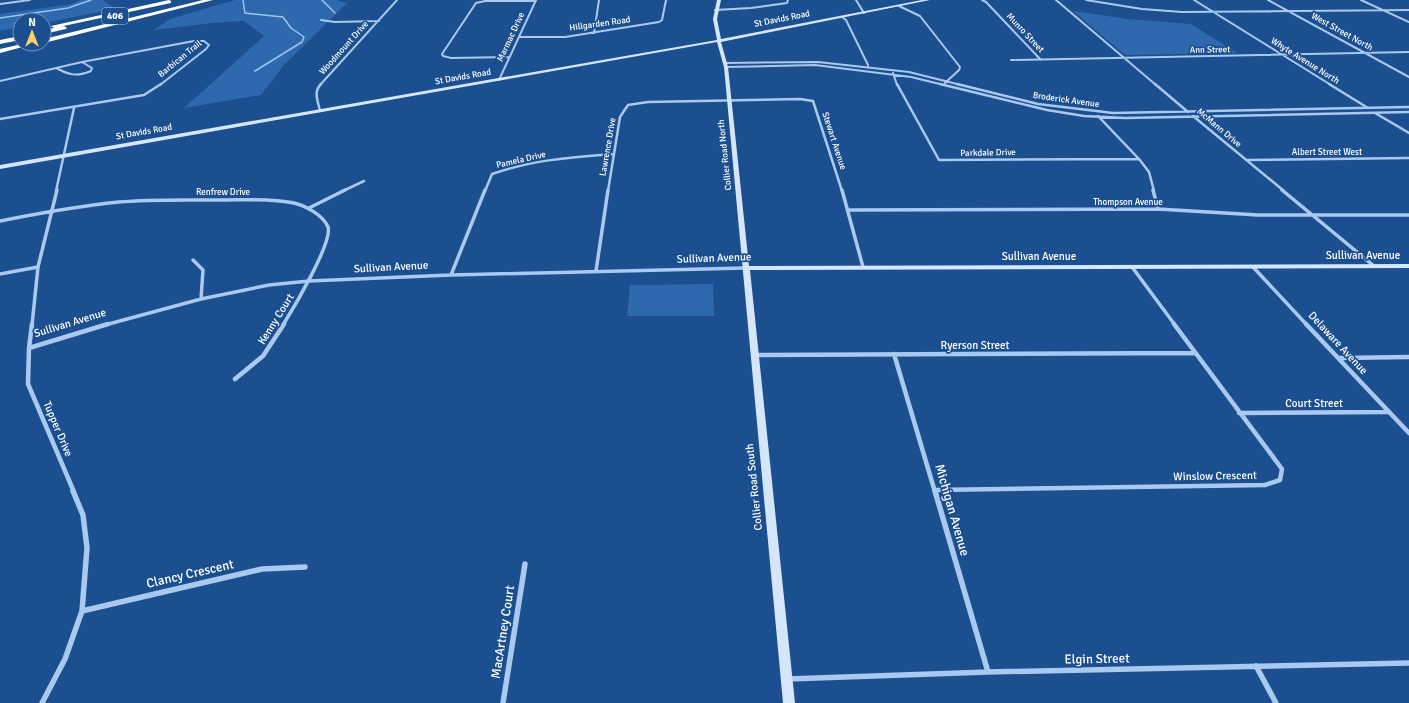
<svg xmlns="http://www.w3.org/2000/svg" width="1409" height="703" viewBox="0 0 1409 703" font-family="Signika,sans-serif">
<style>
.green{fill:#2e69ad}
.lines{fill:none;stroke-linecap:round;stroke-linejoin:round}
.stream{stroke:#9cc4f0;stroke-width:1.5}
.street-far4{stroke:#a9c9ee;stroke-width:2}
.street-far3{stroke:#a9c9ee;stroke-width:2.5}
.street-far2{stroke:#a9c9ee;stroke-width:3.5}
.street-far1{stroke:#a9c9ee;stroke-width:4.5}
.street{stroke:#a9c9ee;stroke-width:5.5}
.secondary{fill:#d6e6fa;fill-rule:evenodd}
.highway{fill:#fff;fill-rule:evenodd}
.labels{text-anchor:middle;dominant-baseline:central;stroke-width:3.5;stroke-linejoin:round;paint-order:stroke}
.far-street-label{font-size:9px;fill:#fff;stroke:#1b4f8f}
.shield{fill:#1b4f8f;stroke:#bbcadd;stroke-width:1}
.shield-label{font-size:10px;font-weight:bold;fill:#fff}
.street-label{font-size:11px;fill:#fff;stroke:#1b4f8f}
.near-street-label{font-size:13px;fill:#fff;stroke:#1b4f8f}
</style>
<rect width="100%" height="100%" fill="#1b4f8f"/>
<path class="green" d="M 80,0 L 103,0 L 115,9 L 44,23 L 44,20 L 20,20 L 20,27 L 0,31 L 0,14 L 72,4 Z
M 235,0 L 336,0 L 347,3 L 284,65 L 261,95 L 184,108 L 264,36 L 244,21 L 212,23 L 154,30 L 170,19 Z
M 1073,11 L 1128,19 L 1191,24 L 1237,53 L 1125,55 Z
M 713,284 L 714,316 L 627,316 L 630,285 Z"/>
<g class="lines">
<path class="stream" d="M 243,0 L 245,13 L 283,17 L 291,28 L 304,37 L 302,42 L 255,71
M 322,0 L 335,13
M 0,18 L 68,8 L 91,0"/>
<path class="street-far4" d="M 856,0 L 864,13
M 982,0 L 986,2 L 1041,60
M 1056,0 L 1156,85
M 1086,0 L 1142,9 L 1182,12 L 1409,10
M 1194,0 L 1331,85
M 1268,0 L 1409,77
M 1361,0 L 1409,22
M 0,4 L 30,0
M 899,6 L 920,16 L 960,67 L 959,70 L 945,83
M 715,10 L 751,8 L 787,3 L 788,0
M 842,17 L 846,20 L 868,65 L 868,68
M 321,20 L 335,22 L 379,21
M 594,33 L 599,0
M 519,37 L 565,37 L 659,22 L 662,20 L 666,0
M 509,57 L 451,58 L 443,56 L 442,54 L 476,3 L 485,1 L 536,1
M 1011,60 L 1409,52
M 725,63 L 818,62 L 909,72 L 961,85
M 726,67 L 815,65 L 911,77 L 944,85
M 56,68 C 69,75 77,77 91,71 L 92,68 L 82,62
M 893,73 L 897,85
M 499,80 L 536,0
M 0,81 L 82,62 L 194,41 L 204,41 L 209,45 L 206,49 L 160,85
M 320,85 L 397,0"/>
<path class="street-far3" d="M 897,84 L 939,160 L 1139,159
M 940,84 L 1047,110 L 1084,116 L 1125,118 L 1409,112
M 957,84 L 1038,104 L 1113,113 L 1409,107
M 1155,84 L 1188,112
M 1329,84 L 1368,108
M 320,111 C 318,101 313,92 321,84
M 1375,113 L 1409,133
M 1098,116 L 1139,159 L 1149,172 L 1154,191
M 1193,116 L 1284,191
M 0,119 L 144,95 L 161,84
M 1246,160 L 1409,158
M 56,191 L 74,108
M 343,191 L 364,181
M 485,191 L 492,174 C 532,160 572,157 614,154
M 608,191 L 620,117 L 628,105 L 648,102 L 800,99 L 813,101 L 842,191"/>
<path class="street-far2" d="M 842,190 L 863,267
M 1153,190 L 1158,209
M 1282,190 L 1374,266
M 309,208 L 345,190
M 848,210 L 1158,209 L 1258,215 L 1409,215
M 0,221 C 40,213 79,206 119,202 C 152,199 186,200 219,200 C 243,200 270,198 294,203 C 306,206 323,215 328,227 C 333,242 293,309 283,325
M 193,260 L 203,270 L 201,299
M 1132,267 L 1175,325
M 1253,267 L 1307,325
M 596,271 L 608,190
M 0,274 L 38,267
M 451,275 L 485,190
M 32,325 L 38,267 L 57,190
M 105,325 L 201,299 L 269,285 L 309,281 L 451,275 L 745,268"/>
<path class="street-far1" d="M 32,324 L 29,348 L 28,384 L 74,492
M 1306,324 L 1409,433
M 29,348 L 108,324
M 894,354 L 935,492
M 754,355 L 1195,353
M 1340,358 L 1409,357
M 235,379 L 263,356 L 284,324
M 1239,413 L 1388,412
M 935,490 L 1265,485 L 1280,480 L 1282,469 L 1174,324"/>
<path class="street" d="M 935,491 L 988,672
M 82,611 L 262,569 L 305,567
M 1256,666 L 1276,703
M 788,679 L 988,672 L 1409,663
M 42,703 L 65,659 L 82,611 L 87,548 L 83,515 L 73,491
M 503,703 L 525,564"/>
<path class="secondary" d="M 717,0 L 721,0 L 717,19 L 721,39 L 922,0 L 930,0 L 721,42 L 728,67 L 749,266 L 1409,264 L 1409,268 L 750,270 L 795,703 L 783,703 L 724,67 L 717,42 L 0,169 L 0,165 L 717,40 L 713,19 Z"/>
<path class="highway" d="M 169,0 L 171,1 L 171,3 L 54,28 L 51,26 Z
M 203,0 L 213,0 L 44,43 L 44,39 Z
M 64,26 L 67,28 L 66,29 L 44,34 L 44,30 Z
M 20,36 L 20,40 L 0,44 L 0,40 Z
M 22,44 L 34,44 L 0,53 L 0,49 Z"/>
</g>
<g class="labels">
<g class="far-street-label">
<text transform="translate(782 19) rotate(-11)">St Davids Road</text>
<text transform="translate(600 24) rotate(-8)">Hillgarden Road</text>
<text transform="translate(1342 32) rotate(29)">West Street North</text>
<text transform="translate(1025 33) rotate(47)">Munro Street</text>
<text transform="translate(511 37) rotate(-65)">Marmac Drive</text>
<text transform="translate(344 48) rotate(-48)">Woodmount Drive</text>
<text transform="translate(1210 50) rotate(-1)">Ann Street</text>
<text transform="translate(180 59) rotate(-39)">Barbican Trail</text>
<text transform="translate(1305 61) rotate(32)">Whyte Avenue North</text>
<text transform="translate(463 77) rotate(-10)">St Davids Road</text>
<text transform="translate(1066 100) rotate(8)">Broderick Avenue</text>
<text transform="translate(1219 128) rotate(40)">McMann Drive</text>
<text transform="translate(144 132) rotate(-10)">St Davids Road</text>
<text transform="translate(834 141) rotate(72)">Stewart Avenue</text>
<text transform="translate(608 147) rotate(-80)">Lawrence Drive</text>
<text x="1327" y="152">Albert Street West</text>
<text transform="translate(988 153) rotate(-1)">Parkdale Drive</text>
<text transform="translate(725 155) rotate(-96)">Collier Road North</text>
<text transform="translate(521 160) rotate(-13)">Pamela Drive</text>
<text x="223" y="192">Renfrew Drive</text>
<text x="1128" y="202">Thompson Avenue</text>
</g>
<rect class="shield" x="102" y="8" width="26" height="16" rx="3"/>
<g class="shield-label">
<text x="115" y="16">406</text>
</g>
<g class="street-label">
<text x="1363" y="255">Sullivan Avenue</text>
<text x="1039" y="256">Sullivan Avenue</text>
<text transform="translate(714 258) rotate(-2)">Sullivan Avenue</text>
<text transform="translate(391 267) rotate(-3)">Sullivan Avenue</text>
<text transform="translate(276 319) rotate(-58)">Kenny Court</text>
<text transform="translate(70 323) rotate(-17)">Sullivan Avenue</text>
<text transform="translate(1338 343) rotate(47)">Delaware Avenue</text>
<text x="975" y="345">Ryerson Street</text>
<text x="1314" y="403">Court Street</text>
<text transform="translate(58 429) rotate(67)">Tupper Drive</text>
<text transform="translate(1215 476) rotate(-1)">Winslow Crescent</text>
<text transform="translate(754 487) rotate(-96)">Collier Road South</text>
</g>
<g class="near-street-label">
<text transform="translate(952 510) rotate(74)">Michigan Avenue</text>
<text transform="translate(190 574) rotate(-13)">Clancy Crescent</text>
<text transform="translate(503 632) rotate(-81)">MacArtney Court</text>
<text transform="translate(1097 659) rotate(-1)">Elgin Street</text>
</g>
</g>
<g transform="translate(32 32)"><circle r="19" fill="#1b4f8f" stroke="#7695bc"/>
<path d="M0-3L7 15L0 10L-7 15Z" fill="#ffd166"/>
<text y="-6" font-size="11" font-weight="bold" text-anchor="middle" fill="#ffffff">N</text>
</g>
</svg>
